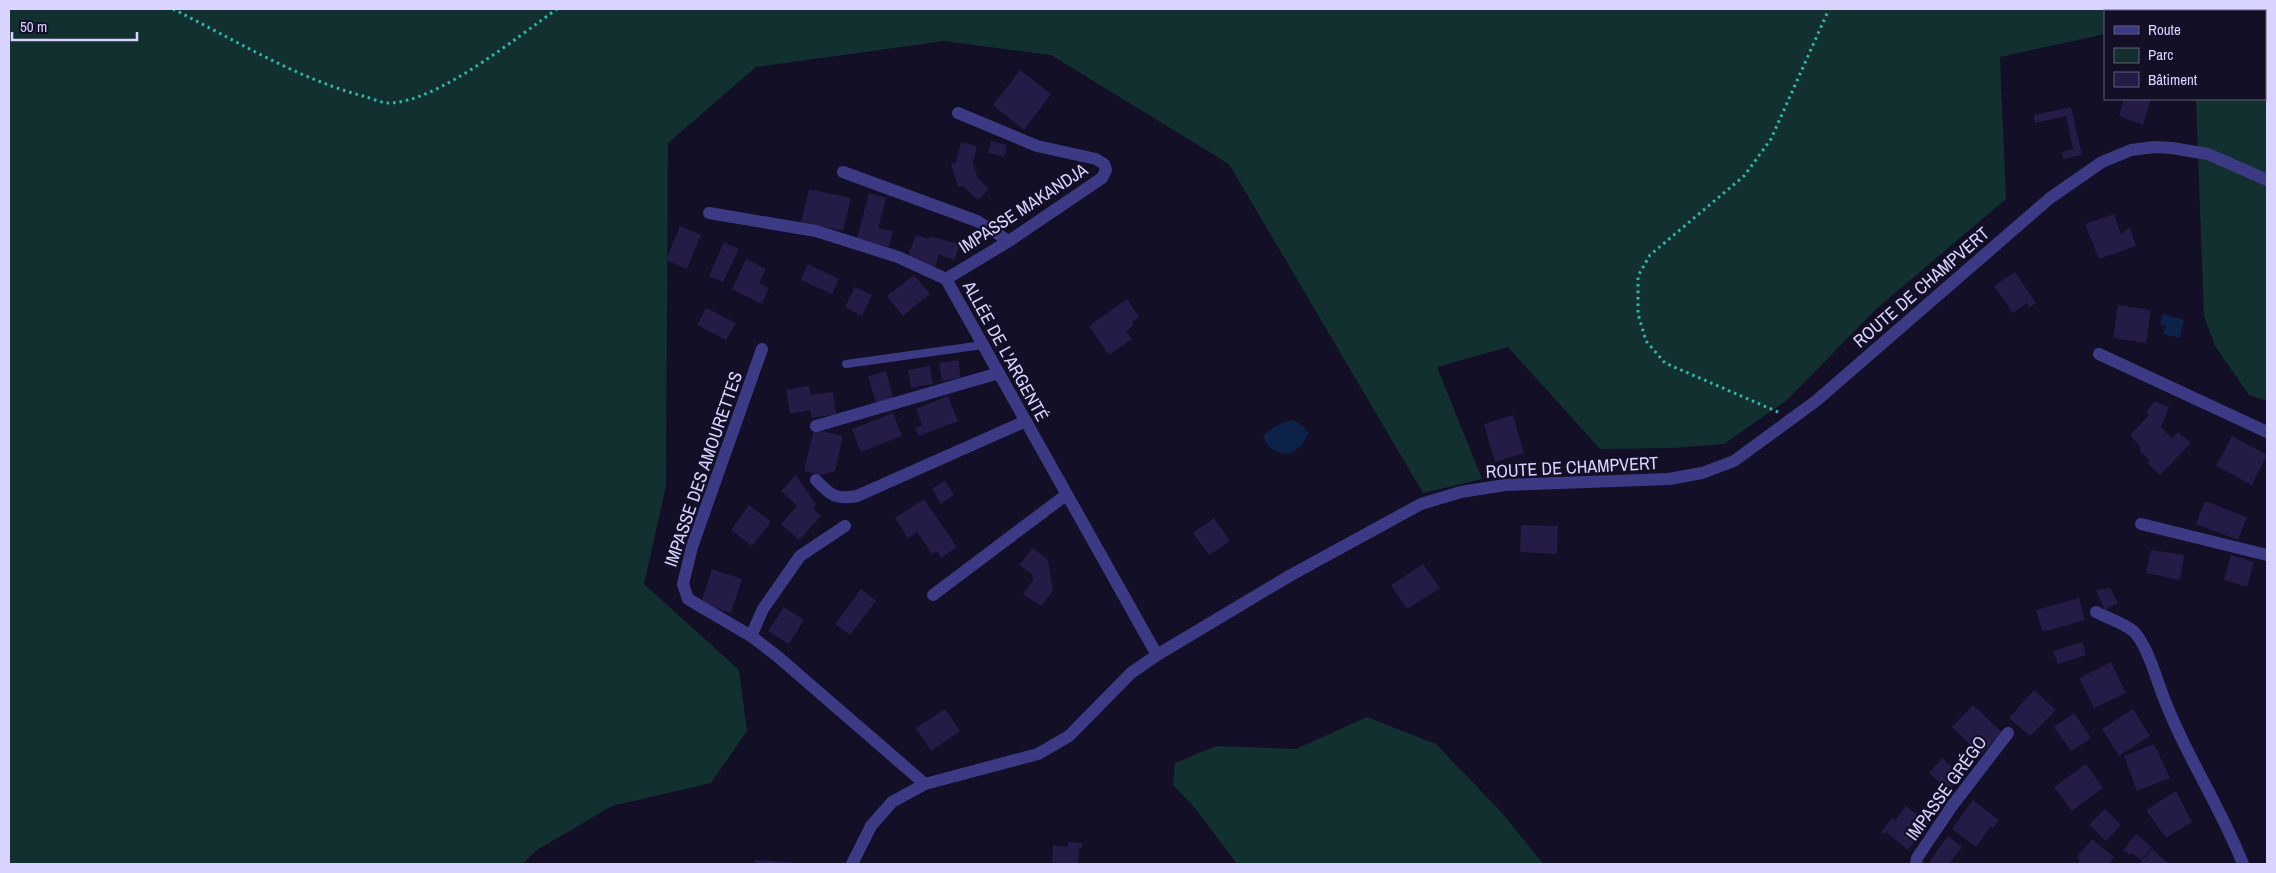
<svg xmlns="http://www.w3.org/2000/svg" width="2276" height="873" viewBox="0 0 2276 873" font-family="'Archivo Narrow',sans-serif">
<style>
.green{fill:#12302f}
.water{fill:#0c2248}
.building{fill:#241b47}
.lines{fill:none;stroke-linecap:round;stroke-linejoin:round}
.path{stroke:#2fb8b0;stroke-width:3;stroke-dasharray:2.5 4;stroke-linecap:butt}
.service{stroke:#3d3a85;stroke-width:8}
.minor{stroke:#3d3a85;stroke-width:12}
.labels{text-anchor:middle;dominant-baseline:central;stroke-width:4.5;stroke-linejoin:round;paint-order:stroke}
.street-label{font-size:18px;fill:#d9d4ff;stroke:#130f26}
</style>
<rect width="100%" height="100%" fill="#130f26"/>
<path class="green" d="M 9,9 L 2267,9 L 2267,401 L 2249,395 L 2215,346 L 2204,316 L 2196,99 L 2265,99 L 2265,11 L 2105,11 L 2105,34 L 2000,57 L 2006,199 L 1876,309 L 1787,400 L 1724,444 L 1673,448 L 1600,449 L 1508,347 L 1437,367 L 1482,479 L 1423,493 L 1229,164 L 1051,55 L 944,41 L 756,67 L 668,143 L 666,486 L 644,584 L 739,670 L 747,731 L 711,783 L 612,806 L 537,850 L 522,864 L 9,864 Z
M 1367,717 L 1436,744 L 1502,813 L 1543,864 L 1237,864 L 1194,807 L 1173,785 L 1175,763 L 1216,746 L 1296,749 Z"/>
<path class="water" d="M 2163,314 L 2184,320 L 2180,338 L 2163,334 L 2166,326 L 2160,324 Z
M 1293,420 L 1303,426 L 1309,433 L 1300,447 L 1289,454 C 1274,452 1268,450 1263,436 C 1268,429 1285,421 1293,420 Z"/>
<path class="building" d="M 1020,70 L 1051,94 L 1024,130 L 993,105 Z
M 2124,99 L 2151,99 L 2143,125 L 2119,116 Z
M 2071,107 L 2082,155 L 2063,159 L 2062,152 L 2073,149 L 2066,116 L 2035,123 L 2034,115 Z
M 991,141 L 1007,145 L 1004,157 L 988,153 Z
M 961,142 L 977,146 L 973,162 L 977,177 L 989,189 L 978,200 L 963,186 L 958,187 L 951,164 L 956,163 Z
M 809,189 L 851,198 L 843,231 L 801,222 Z
M 869,193 L 886,198 L 878,228 L 893,231 L 889,247 L 857,238 Z
M 2114,214 L 2121,234 L 2130,227 L 2136,246 L 2099,259 L 2085,224 Z
M 680,226 L 701,235 L 687,269 L 666,260 Z
M 916,235 L 929,239 L 929,236 L 960,244 L 954,260 L 939,254 L 935,268 L 907,258 Z
M 724,242 L 739,249 L 723,282 L 709,276 Z
M 746,259 L 766,269 L 759,283 L 769,288 L 762,304 L 732,289 Z
M 808,264 L 839,279 L 832,294 L 801,280 Z
M 2015,272 L 2036,303 L 2030,307 L 2027,303 L 2013,313 L 1994,286 Z
M 914,275 L 930,294 L 903,316 L 887,296 Z
M 855,287 L 872,295 L 862,316 L 845,307 Z
M 1127,299 L 1139,317 L 1132,322 L 1134,325 L 1126,331 L 1132,339 L 1109,355 L 1089,326 Z
M 2118,305 L 2151,310 L 2146,343 L 2113,338 Z
M 706,308 L 736,323 L 726,340 L 697,325 Z
M 958,360 L 961,378 L 942,381 L 939,363 Z
M 930,366 L 933,384 L 911,388 L 908,370 Z
M 886,371 L 893,398 L 876,403 L 868,376 Z
M 809,386 L 811,395 L 833,392 L 836,414 L 812,418 L 810,410 L 790,414 L 786,390 Z
M 948,396 L 958,421 L 919,436 L 915,428 L 922,425 L 916,409 Z
M 2155,401 L 2169,407 L 2161,427 L 2172,438 L 2178,432 L 2191,443 L 2160,475 L 2147,463 L 2150,461 L 2139,450 L 2141,447 L 2130,435 L 2149,415 L 2146,412 Z
M 893,413 L 902,436 L 861,452 L 852,429 Z
M 1513,415 L 1524,453 L 1495,462 L 1484,424 Z
M 814,429 L 843,436 L 835,471 L 822,475 L 804,471 Z
M 2232,436 L 2267,455 L 2252,485 L 2216,466 Z
M 796,475 L 816,505 L 813,509 L 821,516 L 799,540 L 781,524 L 797,506 L 781,491 Z
M 945,480 L 954,495 L 941,504 L 932,489 Z
M 924,499 L 957,547 L 941,558 L 937,551 L 932,554 L 917,532 L 908,538 L 895,518 Z
M 2205,501 L 2247,517 L 2238,540 L 2196,524 Z
M 749,505 L 771,522 L 752,546 L 731,530 Z
M 1214,518 L 1230,541 L 1209,555 L 1193,533 Z
M 1521,525 L 1558,526 L 1557,554 L 1520,552 Z
M 1033,548 L 1048,560 L 1053,591 L 1041,606 L 1023,594 L 1033,580 L 1032,574 L 1019,565 Z
M 2151,550 L 2184,555 L 2180,580 L 2146,573 Z
M 2231,555 L 2254,562 L 2247,587 L 2224,580 Z
M 1423,564 L 1440,588 L 1407,609 L 1391,585 Z
M 712,569 L 742,579 L 731,613 L 701,603 Z
M 2110,588 L 2118,603 L 2105,610 L 2096,590 Z
M 861,589 L 876,601 L 850,635 L 835,624 Z
M 2079,598 L 2085,620 L 2046,631 L 2042,630 L 2036,610 Z
M 784,607 L 804,620 L 789,644 L 768,631 Z
M 2082,642 L 2086,655 L 2058,664 L 2053,651 Z
M 2111,662 L 2126,693 L 2094,708 L 2079,678 Z
M 2034,690 L 2056,710 L 2030,736 L 2009,718 Z
M 1973,705 L 2002,732 L 1981,755 L 1952,727 Z
M 945,709 L 960,731 L 931,751 L 916,728 Z
M 2133,709 L 2150,736 L 2119,756 L 2102,729 Z
M 2074,713 L 2091,738 L 2071,751 L 2054,727 Z
M 2154,744 L 2170,778 L 2137,791 L 2124,756 Z
M 1942,758 L 1962,776 L 1949,791 L 1929,773 Z
M 2086,764 L 2103,788 L 2072,811 L 2054,787 Z
M 2176,791 L 2192,822 L 2166,838 L 2146,810 Z
M 1973,800 L 1999,820 L 1993,828 L 1991,826 L 1976,847 L 1952,829 Z
M 1906,806 L 1929,823 L 1908,850 L 1886,832 L 1884,834 L 1881,832 L 1892,818 L 1895,820 Z
M 2105,809 L 2121,825 L 2106,841 L 2089,825 Z
M 2136,834 L 2152,847 L 2141,860 L 2132,853 L 2130,855 L 2123,850 Z
M 1948,836 L 1962,847 L 1949,864 L 1929,864 L 1931,859 Z
M 2092,839 L 2114,857 L 2110,863 L 2112,864 L 2077,864 L 2080,860 L 2076,858 Z
M 1068,842 L 1083,843 L 1082,848 L 1079,848 L 1078,864 L 1052,864 L 1053,845 L 1068,847 Z
M 2152,849 L 2169,864 L 2139,864 Z
M 755,860 L 791,862 L 791,864 L 755,864 Z"/>
<g class="lines">
<path class="path" d="M 173,9 C 235,40 296,78 363,96 C 371,98 381,103 389,103 C 438,102 517,37 557,9
M 1778,412 L 1665,363 L 1646,341 L 1638,314 L 1638,276 L 1650,255 L 1744,176 L 1771,139 L 1829,9"/>
<path class="service" d="M 846,364 L 983,345"/>
<path class="minor" d="M 843,172 L 977,221 L 1009,241
M 709,213 L 816,231 L 898,257 L 946,279 L 1157,655
M 946,279 L 1009,241 L 1102,178 L 1106,170 L 1104,164 L 1096,159 L 1037,146 L 958,113
M 762,349 L 692,547 L 683,584 L 688,599 L 751,636 L 777,656 L 925,784
M 2099,354 L 2267,432
M 816,426 L 999,373
M 816,480 C 830,495 836,500 857,496 L 1026,421
M 2141,524 L 2267,555
M 933,595 L 1066,495
M 2096,612 C 2107,618 2124,623 2133,631 C 2143,639 2154,670 2158,682 C 2180,747 2218,801 2243,864
M 751,636 L 763,609 L 800,556 L 845,526
M 852,864 L 871,826 L 892,802 L 925,784 L 1038,754 L 1069,736 L 1131,673 L 1157,655 L 1291,575 L 1421,504 L 1461,492 L 1505,485 L 1669,479 L 1702,473 L 1734,461 L 1816,401 L 2050,198 L 2102,162 L 2131,150 L 2154,147 L 2172,148 L 2208,154 L 2267,180
M 1916,864 L 1917,858 L 1952,806 L 2008,733"/>
</g>
<g class="labels">
<g class="street-label">
<text transform="translate(1023 208) rotate(-33)">IMPASSE MAKANDJA</text>
<text transform="translate(1921 287) rotate(-41)">ROUTE DE CHAMPVERT</text>
<text transform="translate(1006 351) rotate(61)">ALLÉE DE L'ARGENTÉ</text>
<text transform="translate(1572 467) rotate(-3)">ROUTE DE CHAMPVERT</text>
<text transform="translate(703 469) rotate(-71)">IMPASSE DES AMOURETTES</text>
<text transform="translate(1946 788) rotate(-54)">IMPASSE GRÉGO</text>
</g>
</g>
<rect width="2276" height="873" fill="none" stroke="#d9d4ff" stroke-width="20"/>
<rect x="2104" y="10" width="162" height="90" fill="#130f26" stroke="#625e7d"/>
<rect x="2114" y="26" width="25" height="8" fill="#3d3a85" stroke="#625e7d"/>
<text x="2148" y="35" font-size="15" fill="#d9d4ff">Route</text>
<rect x="2114" y="48" width="25" height="15" fill="#12302f" stroke="#625e7d"/>
<text x="2148" y="60" font-size="15" fill="#d9d4ff">Parc</text>
<rect x="2114" y="72" width="25" height="15" fill="#241b47" stroke="#625e7d"/>
<text x="2148" y="85" font-size="15" fill="#d9d4ff">Bâtiment</text>
<path d="M12 32v8h125v-8" fill="none" stroke="#d9d4ff" stroke-width="2.5"/>
<text x="20" y="32" font-size="15" fill="#d9d4ff" stroke="#130f26" stroke-width="4" paint-order="stroke">50 m</text>
</svg>
